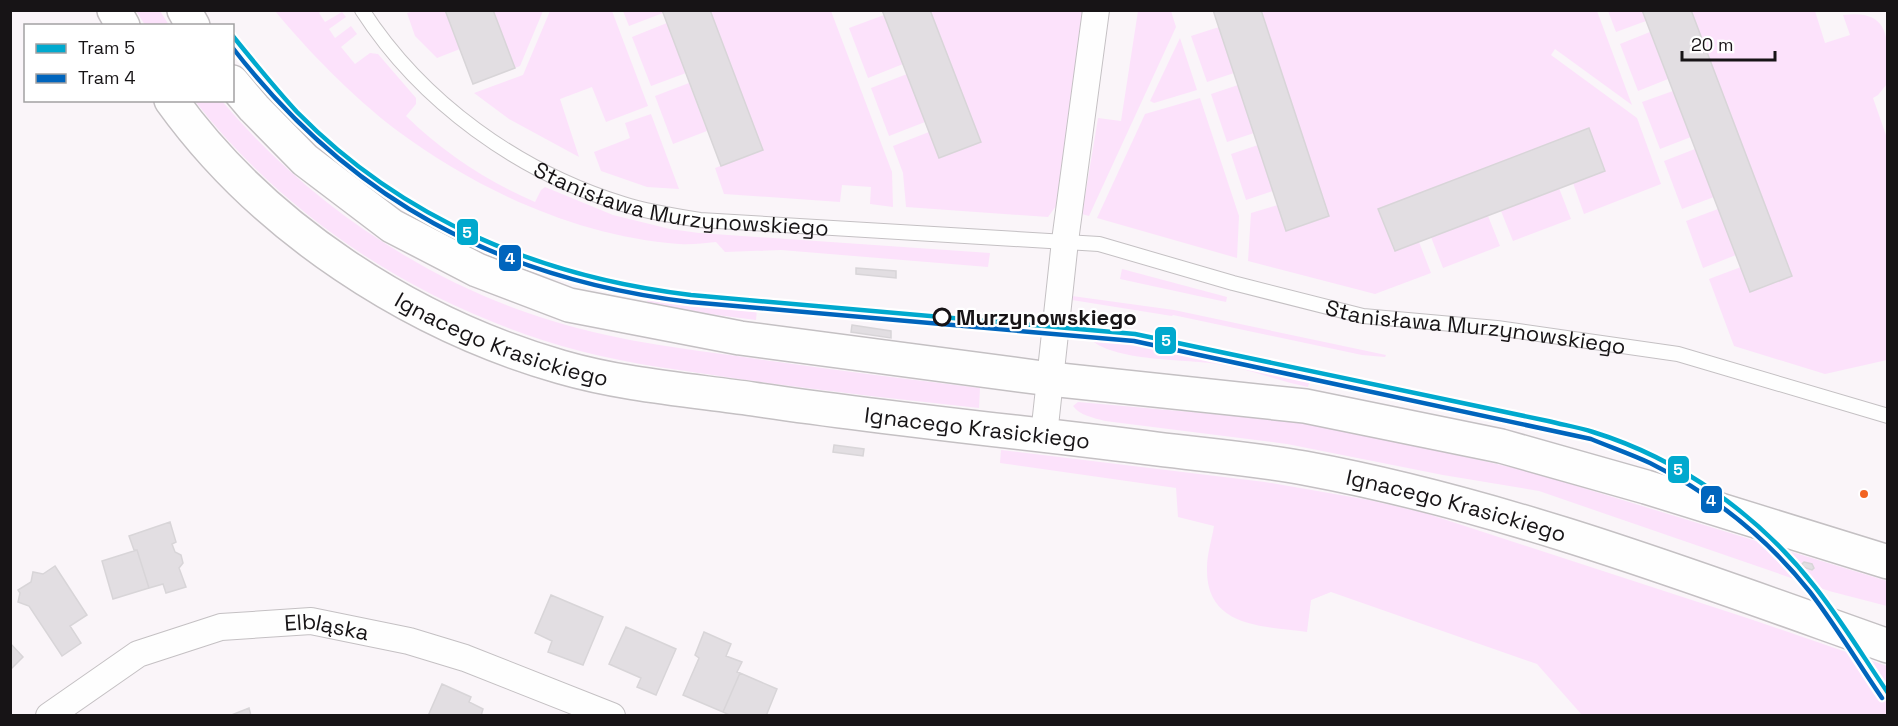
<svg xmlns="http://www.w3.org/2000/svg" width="1898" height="726" viewBox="0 0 1898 726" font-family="'Space Grotesk',sans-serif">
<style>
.green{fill:#fce2fb}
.building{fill:#e2dee2;stroke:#d8d5d8;stroke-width:1.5}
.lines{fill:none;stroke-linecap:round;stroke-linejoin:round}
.lane-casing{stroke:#c4c0c3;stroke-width:16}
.street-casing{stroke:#c4c0c3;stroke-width:28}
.secondary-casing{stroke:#c4c0c3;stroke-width:36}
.lane{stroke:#fefefe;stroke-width:14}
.street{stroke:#fefefe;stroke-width:26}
.secondary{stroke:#fefefe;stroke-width:33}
.tram-1-casing{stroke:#fff;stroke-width:9}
.tram-2-casing{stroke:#fff;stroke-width:9}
.tram-1{stroke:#00a9ce;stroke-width:4.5}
.tram-2{stroke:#0065bd;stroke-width:4.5}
.stop-dot{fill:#fff;stroke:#171416;stroke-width:3}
.bus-dot{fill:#f26522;stroke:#fff;stroke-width:2}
.labels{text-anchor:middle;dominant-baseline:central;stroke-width:4.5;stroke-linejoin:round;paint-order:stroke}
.street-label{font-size:22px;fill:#171416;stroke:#fff}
.stop-label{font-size:22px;font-weight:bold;fill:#171416;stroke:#fff;text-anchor:start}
.line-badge{stroke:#fff;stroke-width:2}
.badge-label{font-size:16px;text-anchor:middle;font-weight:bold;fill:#fff}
</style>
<rect width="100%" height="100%" fill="#faf5f9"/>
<path class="green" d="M 136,11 L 160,11 L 169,25 L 145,25 Z
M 275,11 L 322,11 L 319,13 L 325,22 L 342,12 L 346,17 L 329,29 L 335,38 L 351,26 L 357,34 L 341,47 L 355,64 L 370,53 L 378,54 L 416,98 L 416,104 L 406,116 C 444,153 486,181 535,202 L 541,190 L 545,187 L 613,215 L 670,229 L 699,233 L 990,253 L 988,267 L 781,250 L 725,252 L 716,242 C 704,243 691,245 679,244 C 576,236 477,190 395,129 C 352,96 309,52 275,11 Z
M 415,11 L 445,11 L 460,49 L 437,58 L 415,36 L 407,13 Z
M 493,11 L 543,11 L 520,66 L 515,68 Z
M 550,11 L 612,11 L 648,106 L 606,122 L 592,87 L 560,99 L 579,157 L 509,119 L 474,93 L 523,75 Z
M 623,11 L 662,11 L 663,13 L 629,26 Z
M 710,11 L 831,11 L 892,172 L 893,207 L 870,204 L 871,187 L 842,185 L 840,202 L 724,194 L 715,168 L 763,150 Z
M 930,11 L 1085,11 L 1056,206 L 1048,217 L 906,207 L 903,173 L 893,146 L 929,132 L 940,158 L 981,142 Z
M 1138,11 L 1171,11 L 1176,27 L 1089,216 L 1082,214 L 1098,118 L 1121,121 Z
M 1261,11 L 1597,11 L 1632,105 L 1555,49 L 1551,55 L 1637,118 L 1661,184 L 1584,214 L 1573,183 L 1605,170 L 1589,129 L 1379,209 L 1394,251 L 1419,242 L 1431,273 L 1375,294 L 1248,261 L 1251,213 L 1278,205 L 1286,231 L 1329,216 Z
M 1608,11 L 1642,11 L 1646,21 L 1616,32 Z
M 1691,11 L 1815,11 L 1825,43 L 1850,35 L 1843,15 C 1896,8 1887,47 1887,84 L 1878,95 L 1873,98 L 1887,138 L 1887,360 L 1825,374 L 1734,346 L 1709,279 L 1741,267 L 1792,275 Z
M 884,15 L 903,64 L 868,78 L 849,28 Z
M 667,23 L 686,73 L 651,86 L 632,37 Z
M 1219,27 L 1234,73 L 1207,82 L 1191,36 Z
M 1650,32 L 1668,79 L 1638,91 L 1620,44 Z
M 1180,38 L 1197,90 L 1154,103 L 1150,101 Z
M 907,74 L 925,122 L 889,136 L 871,88 Z
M 689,83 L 707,131 L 673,144 L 655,96 Z
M 1238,85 L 1254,133 L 1227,142 L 1211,94 Z
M 1673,91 L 1691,137 L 1660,149 L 1642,102 Z
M 1200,98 L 1239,216 L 1237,258 L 1097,218 L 1145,114 Z
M 195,101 L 222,101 C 302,196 410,272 528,313 C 595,337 667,347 737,356 C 818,368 899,378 980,388 L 979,408 C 897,399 814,390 732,378 C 681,370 629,364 580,351 C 430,311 290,224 195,101 Z
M 651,114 L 679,189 L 647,187 L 601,171 L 594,152 L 630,138 L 625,123 Z
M 1258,145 L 1273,191 L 1246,200 L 1231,154 Z
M 1695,149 L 1714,197 L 1682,209 L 1664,161 Z
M 1559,188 L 1571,219 L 1513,241 L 1501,211 Z
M 1718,209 L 1736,255 L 1703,268 L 1686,221 Z
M 1488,216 L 1500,246 L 1443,268 L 1431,237 Z
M 1122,269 L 1227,297 L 1226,302 L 1120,279 Z
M 1072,296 L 1174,310 L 1386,355 L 1385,357 L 1362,355 L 1173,315 L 1172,316 L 1072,300 Z
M 648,298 L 757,309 L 756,320 L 694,312 L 647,303 Z
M 1088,337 L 1134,343 L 1287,376 L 1309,383 L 1308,387 C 1279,381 1252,370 1223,365 C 1187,358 1112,363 1088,337 Z
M 1078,402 L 1280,420 L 1320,426 L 1475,459 L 1531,472 L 1887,581 L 1887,606 L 1829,591 L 1539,491 L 1443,475 L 1287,444 L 1105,421 C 1094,418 1079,415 1073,406 Z
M 1001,450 L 1265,482 L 1369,500 L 1425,513 L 1750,619 L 1887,666 L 1887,715 L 1582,715 L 1537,664 L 1331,592 L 1311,600 L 1307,632 C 1263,626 1205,628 1207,567 C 1207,554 1212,539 1214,526 L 1178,517 L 1176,488 L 1000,463 Z"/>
<path class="building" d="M 445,10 L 493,10 L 515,68 L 473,84 Z
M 662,10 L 710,10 L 763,150 L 721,166 Z
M 882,10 L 930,10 L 981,142 L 939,158 Z
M 1213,10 L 1261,10 L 1329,216 L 1286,231 Z
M 1642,10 L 1691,10 L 1792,276 L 1750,292 Z
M 1589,128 L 1605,171 L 1395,251 L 1378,209 Z
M 856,268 L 896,271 L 896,278 L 856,274 Z
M 852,325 L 891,331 L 891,338 L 851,332 Z
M 834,445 L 864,449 L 863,456 L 833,452 Z
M 170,522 L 176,542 L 172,544 L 175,552 L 181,555 L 183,563 L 179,568 L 186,587 L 166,593 L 163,584 L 149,588 L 137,550 L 134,550 L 129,536 Z
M 137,550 L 149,588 L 113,599 L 102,561 Z
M 1804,562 L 1812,564 L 1814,568 L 1812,570 L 1803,567 L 1802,564 Z
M 55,566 L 87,615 L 70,626 L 81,643 L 62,656 L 29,606 L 18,602 L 20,593 L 18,590 L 31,582 L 33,572 L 43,574 Z
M 551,595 L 603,617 L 583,665 L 548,652 L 552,641 L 535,633 Z
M 626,627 L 676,649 L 656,695 L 637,687 L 641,678 L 609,664 Z
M 704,632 L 731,644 L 726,656 L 742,662 L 737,672 L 740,673 L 723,712 L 683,695 L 699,658 L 695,655 Z
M 10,643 L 23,657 L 10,670 Z
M 740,673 L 777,689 L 766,716 L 731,716 L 723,712 Z
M 442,684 L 471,697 L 469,702 L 483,709 L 481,716 L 428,716 Z
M 249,708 L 251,716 L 229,716 Z"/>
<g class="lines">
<g class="lane-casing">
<g id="lane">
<path id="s1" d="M 362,10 C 422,103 519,172 623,204 C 648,212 674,216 700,220 L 1099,244 L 1233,283 L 1363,316 L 1497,328 L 1678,354 L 1888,416"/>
</g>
</g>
<g class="street-casing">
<g id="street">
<path d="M 1044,435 L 1065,241 L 1096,10"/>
<path id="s2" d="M 49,716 L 138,654 L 221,627 L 311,621 L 409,641 L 465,658 L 612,716"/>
</g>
</g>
<g class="secondary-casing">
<g id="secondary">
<path d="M 114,10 L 123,26"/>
<path d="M 184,10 L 193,26"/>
<path d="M 232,82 L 254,108 L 305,160 L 392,226 L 477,270 L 569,305 L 740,338 L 1050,379 L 1305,406 L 1501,446 L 1646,487 L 1888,562"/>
<path id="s3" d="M 171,100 C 263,228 411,324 561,367 C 623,385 689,390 753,399 C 887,419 1022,432 1157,449 C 1206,455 1255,459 1304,468 C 1504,505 1696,578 1888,646"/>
</g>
</g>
<use href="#lane" class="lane"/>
<use href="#street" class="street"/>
<use href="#secondary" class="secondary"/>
<g class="tram-1-casing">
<path id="tram-1" d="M 232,35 C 253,61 274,87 297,112 C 404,221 542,277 691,295 L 1135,334 L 1548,421 C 1563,425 1578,427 1593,432 C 1680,459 1759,515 1815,587 C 1841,620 1864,658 1888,693"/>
</g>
<g class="tram-2-casing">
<path id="tram-2" d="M 232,47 C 350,200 499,279 690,302 L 1134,341 L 1591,439 C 1610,447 1631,454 1650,463 C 1712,494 1767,538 1810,592 C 1836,626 1858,663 1882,698"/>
</g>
<use href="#tram-1" class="tram-1"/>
<use href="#tram-2" class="tram-2"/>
</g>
<circle class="stop-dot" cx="942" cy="317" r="8"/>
<circle class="bus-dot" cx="1864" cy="494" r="5"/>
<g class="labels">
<g class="street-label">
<text stroke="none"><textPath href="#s1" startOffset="388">Stanisława Murzynowskiego</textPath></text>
<text stroke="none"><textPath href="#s1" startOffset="1197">Stanisława Murzynowskiego</textPath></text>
<text stroke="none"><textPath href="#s3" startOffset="416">Ignacego Krasickiego</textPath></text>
<text stroke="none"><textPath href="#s3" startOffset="902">Ignacego Krasickiego</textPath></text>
<text stroke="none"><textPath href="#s3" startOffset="1388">Ignacego Krasickiego</textPath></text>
<text stroke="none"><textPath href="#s2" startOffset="302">Elbląska</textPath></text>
</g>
<g class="stop-label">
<text x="956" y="317">Murzynowskiego</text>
</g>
</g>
<g class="line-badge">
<rect x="456" y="218" width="23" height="28" rx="6" fill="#00a9ce"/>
<rect x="498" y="244" width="24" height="28" rx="6" fill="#0065bd"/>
<rect x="1154" y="326" width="23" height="29" rx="6" fill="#00a9ce"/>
<rect x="1667" y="455" width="23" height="29" rx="6" fill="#00a9ce"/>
<rect x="1700" y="485" width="23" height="29" rx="6" fill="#0065bd"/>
</g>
<g class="badge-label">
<text x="467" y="238">5</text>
<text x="510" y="264">4</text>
<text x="1166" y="346">5</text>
<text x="1678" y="475">5</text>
<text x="1711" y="506">4</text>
</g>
<rect width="1898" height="726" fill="none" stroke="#171416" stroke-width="24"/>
<rect x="24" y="24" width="210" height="78" fill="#ffffff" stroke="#a2a1a2" stroke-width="1.5"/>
<rect x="36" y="44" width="30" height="9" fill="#00a9ce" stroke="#a2a1a2" stroke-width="1.5"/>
<text x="78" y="54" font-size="18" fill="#171416">Tram 5</text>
<rect x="36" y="74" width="30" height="9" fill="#0065bd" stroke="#a2a1a2" stroke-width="1.5"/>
<text x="78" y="84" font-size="18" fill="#171416">Tram 4</text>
<path d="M1682 51v9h93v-9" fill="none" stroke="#171416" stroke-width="3"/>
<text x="1691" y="51" font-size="18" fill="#171416" stroke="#ffffff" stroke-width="4.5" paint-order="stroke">20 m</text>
</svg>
